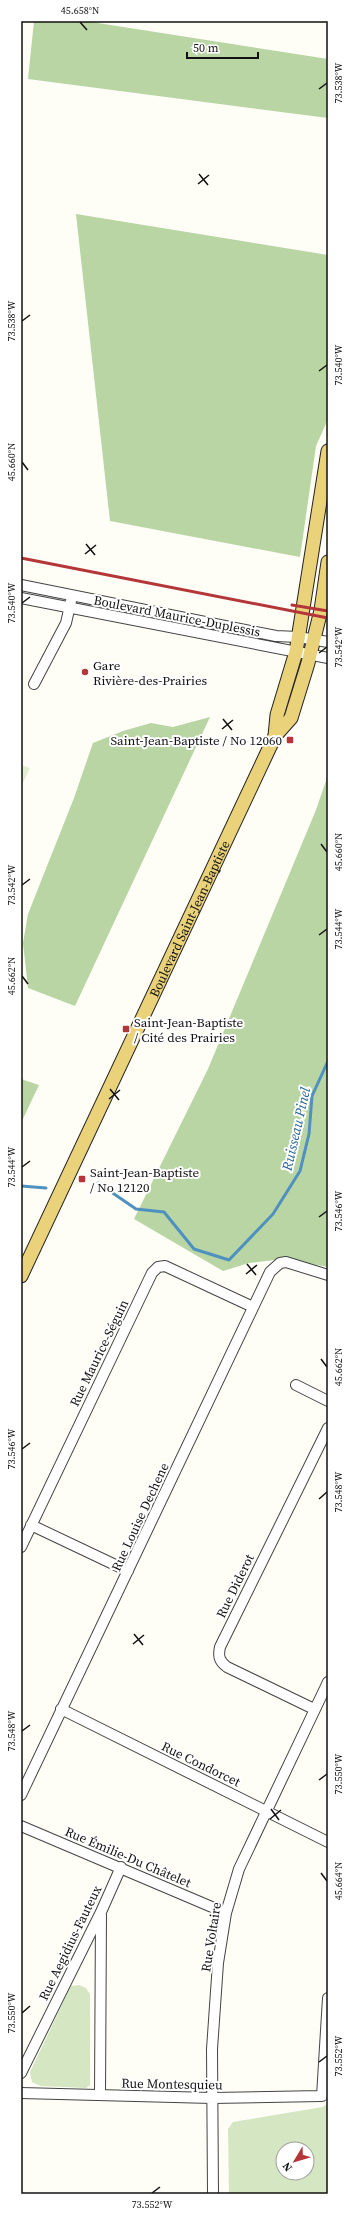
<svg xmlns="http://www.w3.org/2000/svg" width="349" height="2215" viewBox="0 0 349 2215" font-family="'Source Serif 4',serif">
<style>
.green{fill:#d4e6c2;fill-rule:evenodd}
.forest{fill:#b8d5a3}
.pitch{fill:#e4eed3}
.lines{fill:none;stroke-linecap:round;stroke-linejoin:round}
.stream{stroke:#4e90c0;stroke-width:3}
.minor-casing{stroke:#444;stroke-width:12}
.major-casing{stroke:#222;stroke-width:15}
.minor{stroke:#fff;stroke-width:10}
.major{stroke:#ead27a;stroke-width:13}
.rail{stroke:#b43639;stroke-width:3}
.ticks{fill:none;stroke:#111;stroke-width:1.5}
.poi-dot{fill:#b43639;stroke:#fff;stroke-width:1.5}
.labels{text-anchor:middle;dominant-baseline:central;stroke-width:4;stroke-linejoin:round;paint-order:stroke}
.street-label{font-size:13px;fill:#111;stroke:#fff}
.poi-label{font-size:13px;fill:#111;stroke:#fff;text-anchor:start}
.water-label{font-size:14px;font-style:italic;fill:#266397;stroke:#fff}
.neatline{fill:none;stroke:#111;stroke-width:1.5}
.ticks-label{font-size:10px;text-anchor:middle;fill:#111}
</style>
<rect width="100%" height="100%" fill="#fefdf6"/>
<path class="green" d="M 79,1985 L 86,1988 L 90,1994 L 90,2085 L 86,2088 L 41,2086 L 32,2082 L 30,2072 L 71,1986 Z
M 328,2103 L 328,2194 L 229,2194 L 228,2129 L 233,2122 L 323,2107 ZM 283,2149 L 307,2149 L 307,2173 L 283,2173 Z"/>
<path class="forest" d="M 34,21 L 85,21 L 328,59 L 328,118 L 28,79 Z
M 76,214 L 328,255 L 328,419 L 316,446 L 300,557 L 110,521 Z
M 210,717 L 75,1006 L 28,988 L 23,943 L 28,914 L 74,798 L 93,743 L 123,731 L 151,723 L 173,727 Z
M 328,775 L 328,1267 L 283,1259 L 249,1263 L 223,1271 L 134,1219 L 208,1069 L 316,810 Z
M 21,1079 L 39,1085 L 21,1123 Z"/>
<path class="pitch" d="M 21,765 L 30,768 L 22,785 L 21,785 Z"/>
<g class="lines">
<path class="stream" d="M 98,1183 L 136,1209 L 164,1212 L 194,1249 L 229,1260 L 273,1214 L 300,1171 L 309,1134 L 312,1096 L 328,1061
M 21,1186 L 46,1188"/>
<g class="minor-casing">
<path id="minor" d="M 21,585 L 276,636 L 298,637 L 328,642
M 21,598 L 328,658
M 34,684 L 66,623 L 71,601
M 296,1385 L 328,1401
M 31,1525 L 128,1571
M 21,1547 L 152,1273 L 158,1267 L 165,1266 L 253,1307
M 61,1709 L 328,1842
M 314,1709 L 227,1667 C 219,1661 218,1656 220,1647 L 328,1428
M 21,1795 L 270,1272 L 280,1263 L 286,1262 L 328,1275
M 21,1826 L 226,1913
M 21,2073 L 101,1912 L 121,1867
M 21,2093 L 212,2098 L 322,2096 L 328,1998
M 100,2095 L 101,1915
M 213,2194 L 212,2049 L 218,1963 L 226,1913 L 239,1869 L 328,1682"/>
</g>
<g class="major-casing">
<g id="major">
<path d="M 275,736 L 277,715 L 296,652 L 328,451"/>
<path id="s1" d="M 21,1276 L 275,736 L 291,718 L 308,663 L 321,610 L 328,562"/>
</g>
</g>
<use href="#minor" class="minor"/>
<use href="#major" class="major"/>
<path class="rail" d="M 21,558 L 328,618
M 292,605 L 328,611"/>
</g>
<path class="ticks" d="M 80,22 L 87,30M 319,89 L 327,83M 199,174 L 208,185M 198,184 L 209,175M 22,321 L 30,315M 319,371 L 327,365M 22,462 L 28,470M 86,544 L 95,555M 85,554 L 96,545M 22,603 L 30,597M 319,653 L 327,647M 223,719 L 232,730M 222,729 L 233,720M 321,844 L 327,852M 22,885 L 30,879M 319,935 L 327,929M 22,976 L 28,984M 110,1089 L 119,1100M 109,1099 L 120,1090M 22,1167 L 30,1161M 319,1217 L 327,1211M 247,1264 L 256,1275M 246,1274 L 257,1265M 321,1359 L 327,1367M 22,1449 L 30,1443M 319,1499 L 327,1492M 134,1634 L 143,1645M 133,1644 L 144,1635M 22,1731 L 30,1725M 319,1780 L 327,1774M 271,1809 L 279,1820M 270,1819 L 281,1810M 321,1873 L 327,1881M 22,2013 L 30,2006M 319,2062 L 327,2056M 152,2193 L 160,2187"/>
<g class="poi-dot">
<circle cx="85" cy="672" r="4"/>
<rect x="286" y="736" width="8" height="8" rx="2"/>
<rect x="122" y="1025" width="8" height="8" rx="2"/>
<rect x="78" y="1175" width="8" height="8" rx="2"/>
</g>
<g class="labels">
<g class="street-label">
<text transform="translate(177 616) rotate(11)">Boulevard Maurice-Duplessis</text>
<text stroke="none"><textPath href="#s1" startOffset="395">Boulevard Saint-Jean-Baptiste</textPath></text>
<text transform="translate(99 1353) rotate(-64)">Rue Maurice-Séguin</text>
<text transform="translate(140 1517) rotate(-65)">Rue Louise Dechene</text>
<text transform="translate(235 1586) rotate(-64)">Rue Diderot</text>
<text transform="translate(201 1764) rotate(26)">Rue Condorcet</text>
<text transform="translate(128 1857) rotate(23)">Rue Émilie-Du Châtelet</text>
<text transform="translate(211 1937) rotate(-81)">Rue Voltaire</text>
<text transform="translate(70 1943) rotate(-64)">Rue Aegidius-Fauteux</text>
<text transform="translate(172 2084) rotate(1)">Rue Montesquieu</text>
</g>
<g class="poi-label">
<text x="93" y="665">Gare<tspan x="93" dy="15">Rivière-des-Prairies</tspan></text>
<text x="282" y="740" text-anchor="end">Saint-Jean-Baptiste / No 12060</text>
<text x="134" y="1022">Saint-Jean-Baptiste<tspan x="134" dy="15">/ Cité des Prairies</tspan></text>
<text x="90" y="1172">Saint-Jean-Baptiste<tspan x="90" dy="15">/ No 12120</tspan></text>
</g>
<g class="water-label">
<text transform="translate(296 1129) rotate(-77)">Ruisseau Pinel</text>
</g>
</g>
<rect width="349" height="2215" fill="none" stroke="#ffffff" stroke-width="44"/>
<g transform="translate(295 2161) rotate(232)"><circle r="19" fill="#ffffff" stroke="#a0a0a0"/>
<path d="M0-3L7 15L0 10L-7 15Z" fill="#b43639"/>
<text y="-6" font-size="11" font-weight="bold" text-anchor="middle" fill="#111111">N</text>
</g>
<path d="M187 52v6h71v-6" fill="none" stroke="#111111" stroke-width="2"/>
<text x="193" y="52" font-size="12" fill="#111111" stroke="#ffffff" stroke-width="3" paint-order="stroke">50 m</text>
<rect x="22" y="22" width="305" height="2171" class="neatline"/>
<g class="ticks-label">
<text x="80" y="14">45.658°N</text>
<text transform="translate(338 83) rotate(-90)" y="4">73.538°W</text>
<text transform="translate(11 321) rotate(-90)" y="4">73.538°W</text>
<text transform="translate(338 365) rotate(-90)" y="4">73.540°W</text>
<text transform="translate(11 462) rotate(-90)" y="4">45.660°N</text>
<text transform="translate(11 603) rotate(-90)" y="4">73.540°W</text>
<text transform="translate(338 647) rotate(-90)" y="4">73.542°W</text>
<text transform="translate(338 852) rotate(-90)" y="4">45.660°N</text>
<text transform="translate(11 885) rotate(-90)" y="4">73.542°W</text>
<text transform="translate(338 929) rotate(-90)" y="4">73.544°W</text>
<text transform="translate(11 976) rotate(-90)" y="4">45.662°N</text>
<text transform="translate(11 1167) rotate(-90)" y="4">73.544°W</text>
<text transform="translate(338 1211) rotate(-90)" y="4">73.546°W</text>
<text transform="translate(338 1367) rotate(-90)" y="4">45.662°N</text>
<text transform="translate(11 1449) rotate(-90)" y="4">73.546°W</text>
<text transform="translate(338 1492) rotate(-90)" y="4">73.548°W</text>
<text transform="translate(11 1731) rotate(-90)" y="4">73.548°W</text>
<text transform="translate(338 1774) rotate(-90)" y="4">73.550°W</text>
<text transform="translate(338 1881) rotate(-90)" y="4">45.664°N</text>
<text transform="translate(11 2013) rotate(-90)" y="4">73.550°W</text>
<text transform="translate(338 2056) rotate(-90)" y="4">73.552°W</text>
<text x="152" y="2208">73.552°W</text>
</g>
</svg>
